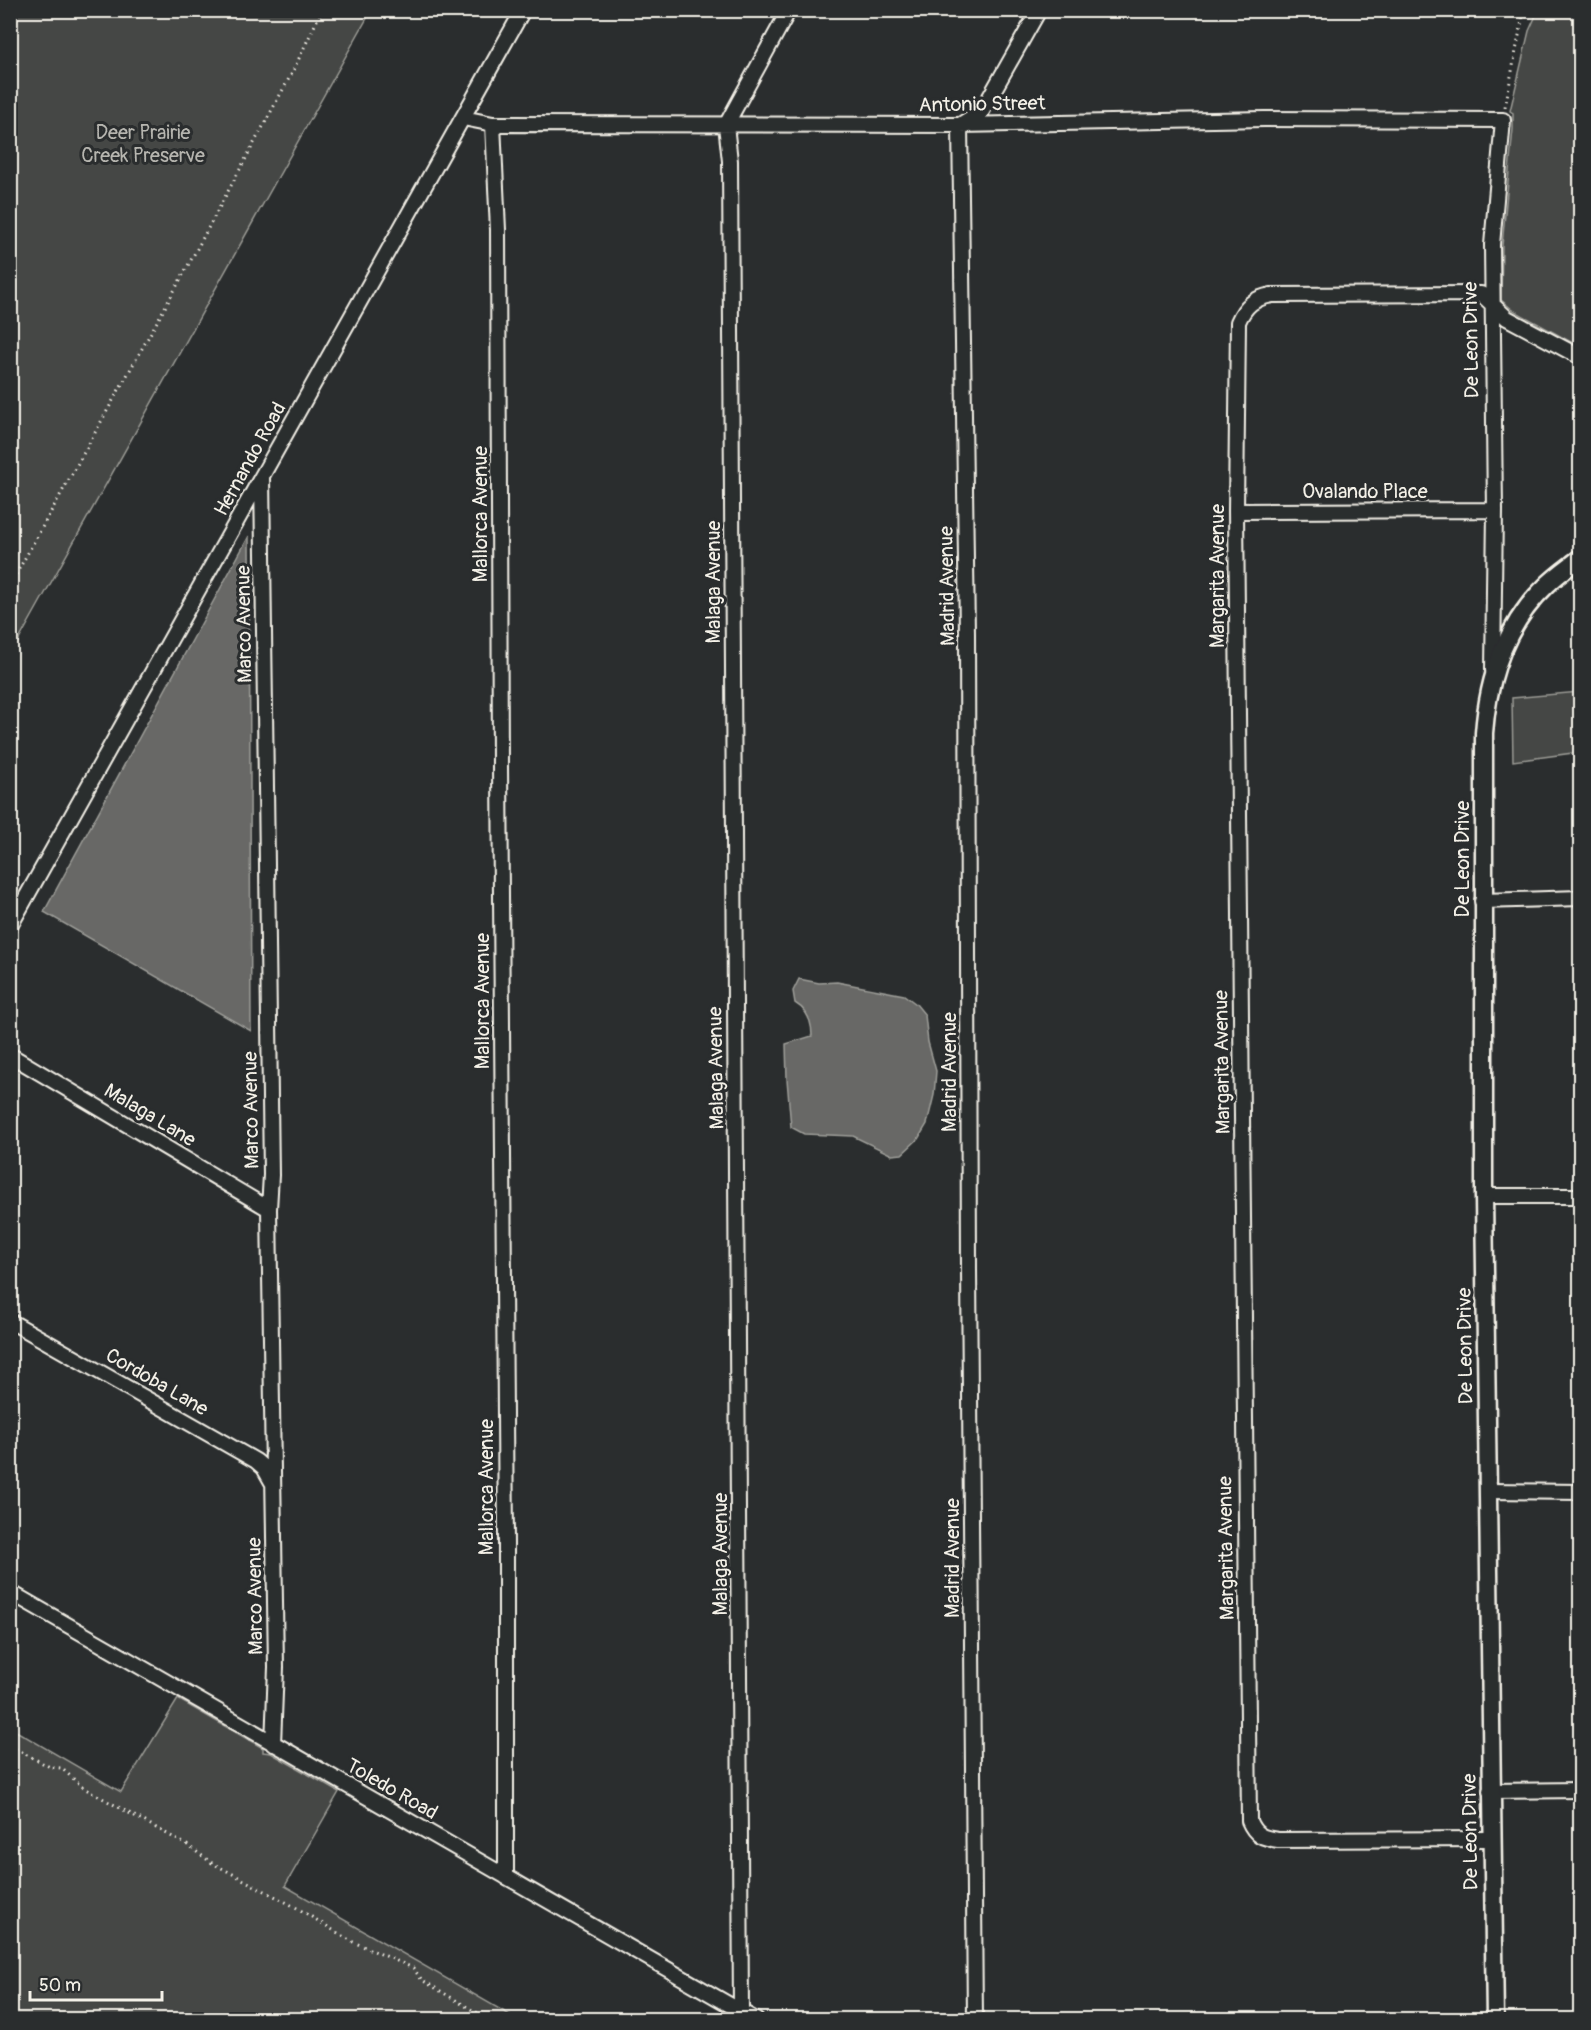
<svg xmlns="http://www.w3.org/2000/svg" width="1591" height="2030" viewBox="0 0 1591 2030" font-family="Pangolin,sans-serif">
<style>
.green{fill:#444645;stroke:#9c9c96;stroke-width:1.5}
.water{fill:#676866;stroke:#9f9f9a;stroke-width:1.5}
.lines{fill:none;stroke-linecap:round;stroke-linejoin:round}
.minor-casing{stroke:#f4f1e8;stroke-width:18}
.tertiary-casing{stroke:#f4f1e8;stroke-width:21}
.path{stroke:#f4f1e8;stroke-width:3;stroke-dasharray:1.5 4.5;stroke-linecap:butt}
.minor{stroke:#2a2d2e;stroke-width:14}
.tertiary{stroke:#2a2d2e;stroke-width:16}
.labels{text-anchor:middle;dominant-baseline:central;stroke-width:6;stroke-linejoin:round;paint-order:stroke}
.street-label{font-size:20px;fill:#f4f1e8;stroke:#2a2d2e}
.park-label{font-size:20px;fill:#b6b5af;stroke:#2a2d2e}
</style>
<rect width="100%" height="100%" fill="#2a2d2e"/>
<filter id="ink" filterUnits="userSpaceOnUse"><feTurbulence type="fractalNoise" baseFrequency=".0167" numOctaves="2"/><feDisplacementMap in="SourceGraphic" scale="12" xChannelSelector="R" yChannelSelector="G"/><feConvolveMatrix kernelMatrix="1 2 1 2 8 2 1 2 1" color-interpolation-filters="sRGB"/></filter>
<g filter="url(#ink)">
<path class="green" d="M 11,10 L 371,11 L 11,654 L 10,11 Z
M 1538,11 L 1580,11 L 1580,347 L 1513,310 L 1501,300 L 1502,246 L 1513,129 L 1513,113 L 1510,111 L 1529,31 Z
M 1580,692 L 1580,752 L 1513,761 L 1512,698 Z
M 178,1699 L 263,1748 L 263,1752 L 271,1753 L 339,1792 L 285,1886 L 517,2019 L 11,2019 L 11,1728 L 121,1792 Z"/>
<path class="water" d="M 249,536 L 251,1031 L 44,912 Z
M 799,979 L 819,983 L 837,982 L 904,995 L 916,1004 L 925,1015 L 928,1042 L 936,1071 L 934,1095 L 927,1124 L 918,1139 L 902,1154 L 892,1155 L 853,1136 L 804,1134 L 791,1127 L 787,1079 L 786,1044 L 812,1036 C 812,1022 807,1010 795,1003 L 793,991 Z"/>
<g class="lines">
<g class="minor-casing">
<path id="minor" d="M 463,118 L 493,124 L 960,125 L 1264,119 L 1503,120 L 1492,245 L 1495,510 L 1493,670
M 493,124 L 498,230 L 500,766 L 506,1543 L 506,1877
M 262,476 L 271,1175 L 269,1209 L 276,1667 L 273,1744
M 1236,511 L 1495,510
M 1482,901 L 1580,898
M 10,926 L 523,10
M 10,1055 L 269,1209
M 1484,1196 L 1580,1196
M 10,1321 L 256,1461 L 264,1468 L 272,1482
M 1487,1491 L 1580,1492
M 10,1592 L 756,2020
M 1490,1791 L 1580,1790
M 1491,1839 L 1278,1840 C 1262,1838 1255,1835 1249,1821 L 1236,511 L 1238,322 C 1245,306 1254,298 1272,295 L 1481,294 L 1507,318 L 1580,357
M 741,2011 L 730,161 L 726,125 L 789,10
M 975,2020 L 969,1269 L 967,633 L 960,125 L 982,111 L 1039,10"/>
</g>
<g class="tertiary-casing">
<path id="tertiary" d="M 1495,2020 L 1484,1196 L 1484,733 C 1488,678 1506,623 1548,584 C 1558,574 1570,566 1580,558"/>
</g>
<path class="path" d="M 1505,107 L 1524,10
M 10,585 L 178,284 L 293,71 L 322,10
M 10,1746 L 50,1767 L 61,1768 L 84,1788 L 187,1845 L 212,1863 L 297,1908 L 351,1941 L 413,1968 L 422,1980 L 489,2020"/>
<use href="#minor" class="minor"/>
<use href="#tertiary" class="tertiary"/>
</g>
</g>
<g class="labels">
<g class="street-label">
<text transform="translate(982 104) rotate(-1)">Antonio Street</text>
<text transform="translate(1471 340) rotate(-91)">De Leon Drive</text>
<text transform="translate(250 459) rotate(-61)">Hernando Road</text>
<text x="1365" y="491">Ovalando Place</text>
<text transform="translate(480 514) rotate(-90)">Mallorca Avenue</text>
<text transform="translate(1217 576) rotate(-90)">Margarita Avenue</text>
<text transform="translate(713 582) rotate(-90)">Malaga Avenue</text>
<text transform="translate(947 586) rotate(-91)">Madrid Avenue</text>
<text transform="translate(244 624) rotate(-91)">Marco Avenue</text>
<text transform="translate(1462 859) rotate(-90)">De Leon Drive</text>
<text transform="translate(482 1001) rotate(-90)">Mallorca Avenue</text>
<text transform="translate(1222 1062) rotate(-91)">Margarita Avenue</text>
<text transform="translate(716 1068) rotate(-91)">Malaga Avenue</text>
<text transform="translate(949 1072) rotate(-90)">Madrid Avenue</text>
<text transform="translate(251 1110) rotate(-91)">Marco Avenue</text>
<text transform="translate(150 1115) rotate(31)">Malaga Lane</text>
<text transform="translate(1465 1346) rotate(-91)">De Leon Drive</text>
<text transform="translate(157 1382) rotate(30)">Cordoba Lane</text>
<text transform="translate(486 1487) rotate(-90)">Mallorca Avenue</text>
<text transform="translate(1226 1548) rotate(-91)">Margarita Avenue</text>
<text transform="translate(720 1554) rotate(-90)">Malaga Avenue</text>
<text transform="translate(952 1558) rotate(-90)">Madrid Avenue</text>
<text transform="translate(255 1596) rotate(-91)">Marco Avenue</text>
<text transform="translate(392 1789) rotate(30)">Toledo Road</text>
<text transform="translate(1470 1832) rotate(-91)">De Leon Drive</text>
</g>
<g class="park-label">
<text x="143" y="132">Deer Prairie<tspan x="143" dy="23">Creek Preserve</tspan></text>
</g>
</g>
<rect width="1591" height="2030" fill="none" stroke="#2a2d2e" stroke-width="36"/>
<rect x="18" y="18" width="1555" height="1994" fill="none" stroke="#f4f1e8" stroke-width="2" filter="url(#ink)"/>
<path d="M30 1991v9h132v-9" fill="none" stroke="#f4f1e8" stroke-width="3"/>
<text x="39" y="1991" font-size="18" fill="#f4f1e8" stroke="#2a2d2e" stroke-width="4.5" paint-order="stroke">50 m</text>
</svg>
